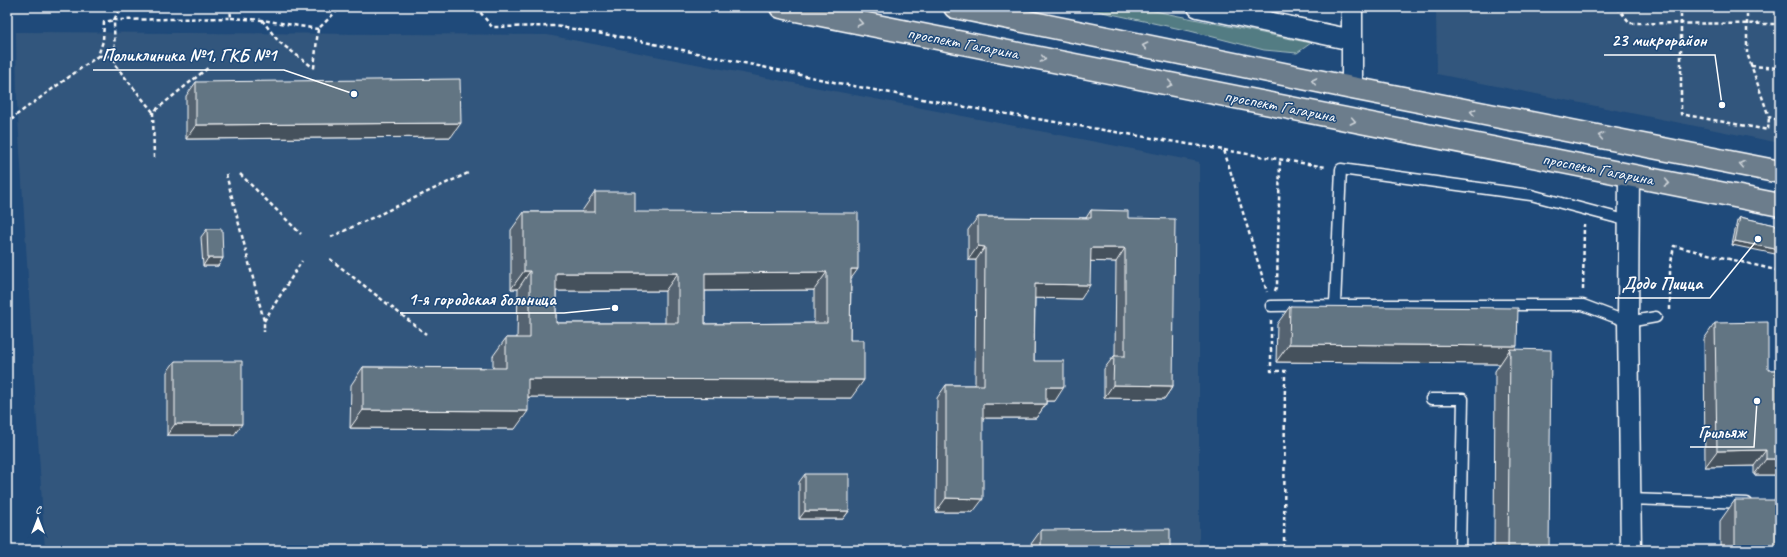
<svg xmlns="http://www.w3.org/2000/svg" width="1787" height="557" viewBox="0 0 1787 557" font-family="Caveat,sans-serif">
<style>
.built{fill:#33577d}
.green{fill:#527c83;stroke:#a8bec1}
.lines{fill:none;stroke-linecap:round;stroke-linejoin:round}
.service-casing{stroke:#fff;stroke-width:13}
.minor-casing{stroke:#fff;stroke-width:23}
.primary-casing{stroke:#fff;stroke-width:25}
.path{stroke:#fff;stroke-width:2.5;stroke-dasharray:4 3;stroke-linecap:butt}
.service{stroke:#1f4a7a;stroke-width:10}
.minor{stroke:#1f4a7a;stroke-width:20}
.primary{stroke:#6c7d8c;stroke-width:22}
.wall{fill:#546471;stroke:#fff;fill-rule:evenodd}
.shaded-wall{fill:#45515c;stroke:#fff}
.building{fill:#627483;stroke:#fff;fill-rule:evenodd}
.oneway{stroke:#ccd2d7}
.labels{text-anchor:middle;dominant-baseline:central;stroke-width:3;stroke-linejoin:round;paint-order:stroke}
.street-label{font-size:17px;fill:#fff;stroke:#1f4a7a}
.leader{fill:none;stroke:#fff;stroke-width:1.5}
.callout-dot{fill:#fff;stroke:#1f4a7a;stroke-width:1.5}
.callout-label{font-size:18px;text-anchor:middle;font-weight:bold;fill:#fff;stroke:#1f4a7a;stroke-width:3;stroke-linejoin:round;paint-order:stroke}
</style>
<rect width="100%" height="100%" fill="#1f4a7a"/>
<filter id="ink" filterUnits="userSpaceOnUse"><feTurbulence type="fractalNoise" baseFrequency=".025" numOctaves="2"/><feDisplacementMap in="SourceGraphic" scale="8" xChannelSelector="R" yChannelSelector="G"/><feConvolveMatrix kernelMatrix="1 2 1 2 8 2 1 2 1" color-interpolation-filters="sRGB"/></filter>
<g filter="url(#ink)">
<path class="built" d="M 1436,7 L 1780,7 L 1780,143 L 1437,74 Z
M 16,32 L 547,35 L 1199,162 L 1199,550 L 45,550 L 17,102 Z"/>
<path class="green" d="M 1079,7 L 1135,7 L 1311,43 L 1297,53 L 1264,50 L 1190,31 Z"/>
<g class="lines">
<g class="service-casing">
<path id="service" d="M 1335,305 L 1341,169 L 1531,195 L 1629,221
M 1271,306 L 1335,305 L 1583,305 L 1628,322 L 1656,317
M 1431,399 L 1463,399 L 1460,550
M 1629,499 L 1747,503
M 1780,550 L 1780,514"/>
</g>
<g class="minor-casing">
<path id="minor" d="M 1198,7 L 1352,40
M 1352,7 L 1352,88
M 1629,175 L 1628,322 L 1631,550"/>
</g>
<g class="primary-casing">
<path id="primary" d="M 781,7 L 1780,205
M 955,7 L 1352,88 L 1780,172"/>
</g>
<path class="path" d="M 476,7 L 492,27 L 555,26 L 621,37 L 848,85 L 971,108 L 1224,150 L 1267,292
M 1617,7 L 1630,23 L 1780,24
M 1681,7 L 1681,114 L 1768,130 L 1769,117
M 1747,7 L 1747,53 L 1769,117 L 1780,120
M 231,18 L 262,20 L 318,29
M 262,20 L 279,42 L 314,68
M 98,56 L 114,56
M 1751,66 L 1780,68
M 314,68 L 318,29 L 341,7
M 153,112 L 115,65 L 114,20 L 231,18 L 230,7
M 7,116 L 14,116
M 7,126 L 15,116 L 98,56 L 103,41 L 104,22 L 114,20 L 119,10 L 124,7
M 1224,150 L 1326,167
M 154,158 L 153,112 L 209,67
M 226,174 L 264,321 L 264,332
M 240,174 L 301,234
M 331,237 L 468,173
M 330,259 L 426,334
M 1583,290 L 1584,225
M 1275,291 L 1277,285 L 1280,160
M 1670,310 L 1670,268 L 1674,246 L 1780,271
M 1271,320 L 1271,371 L 1285,371 L 1284,550
M 264,321 L 302,261"/>
<use href="#service" class="service"/>
<use href="#minor" class="minor"/>
<use href="#primary" class="primary"/>
</g>
<path class="wall" d="M 196,82 L 451,137 L 186,139 L 186,96 Z
M 595,192 L 635,212 L 851,280 L 850,340 L 851,398 L 528,397 L 515,429 L 350,428 L 351,385 L 363,367 L 493,368 L 493,356 L 506,338 L 517,338 L 518,289 L 511,289 L 511,230 L 524,212 L 582,212 L 582,211 ZM 814,290 L 814,323 L 705,324 L 705,291 ZM 556,291 L 665,291 L 665,323 L 556,323 Z
M 1091,210 L 1128,218 L 1173,386 L 1164,399 L 1104,398 L 1104,369 L 1114,356 L 1115,356 L 1116,262 L 1090,261 L 1081,299 L 1035,298 L 1034,361 L 1055,401 L 1046,401 L 1046,404 L 1036,418 L 983,418 L 973,512 L 936,512 L 937,398 L 946,385 L 975,385 L 976,260 L 968,260 L 968,230 L 978,217 L 1086,218 Z
M 1740,217 L 1780,226 L 1732,245 L 1737,221 Z
M 207,229 L 223,258 L 218,266 L 203,266 L 201,237 Z
M 1290,306 L 1515,350 L 1549,550 L 1494,550 L 1495,371 L 1500,364 L 1276,362 L 1277,324 Z
M 1715,323 L 1768,370 L 1780,370 L 1780,475 L 1754,475 L 1754,466 L 1705,467 L 1704,339 Z
M 175,361 L 234,435 L 167,435 L 167,372 Z
M 805,474 L 849,511 L 843,519 L 799,519 L 799,482 Z
M 1735,500 L 1779,550 L 1720,550 L 1720,521 Z
M 1041,530 L 1170,550 L 1031,550 L 1031,544 Z"/>
<path class="shaded-wall" d="M 461,123 L 451,137 L 186,139 L 196,125 Z
M 1735,241 L 1780,250 L 1780,255 L 1732,245 Z
M 978,246 L 985,247 L 976,260 L 968,260 Z
M 1091,248 L 1125,248 L 1116,262 L 1081,261 Z
M 208,258 L 223,258 L 218,266 L 203,266 Z
M 851,269 L 858,269 L 845,287 Z
M 524,271 L 530,271 L 518,289 L 511,289 Z
M 827,272 L 814,290 L 692,291 L 705,273 Z
M 556,273 L 678,273 L 665,291 L 543,291 Z
M 1035,284 L 1090,285 L 1081,299 L 1025,298 Z
M 1289,344 L 1517,346 L 1510,357 L 1510,349 L 1500,364 L 1276,362 Z
M 528,379 L 864,380 L 851,398 L 516,397 Z
M 1113,385 L 1173,386 L 1164,399 L 1104,398 Z
M 1046,387 L 1064,387 L 1055,401 L 1036,401 Z
M 983,404 L 1046,404 L 1036,418 L 974,418 Z
M 363,410 L 528,411 L 515,429 L 350,428 Z
M 175,424 L 242,424 L 234,435 L 167,435 Z
M 1766,450 L 1754,466 L 1705,467 L 1717,451 Z
M 1766,459 L 1780,459 L 1780,475 L 1754,475 Z
M 946,498 L 983,499 L 973,512 L 936,512 Z
M 805,511 L 849,511 L 843,519 L 799,519 Z"/>
<path class="building" d="M 460,79 L 461,123 L 196,125 L 196,82 Z
M 595,192 L 635,192 L 635,212 L 858,213 L 858,269 L 851,269 L 850,340 L 864,340 L 864,380 L 528,379 L 528,411 L 363,410 L 363,367 L 506,368 L 506,338 L 530,338 L 530,271 L 524,271 L 524,212 L 595,212 ZM 827,272 L 827,323 L 705,324 L 705,273 ZM 556,273 L 678,273 L 678,323 L 556,323 Z
M 1091,210 L 1128,211 L 1128,218 L 1175,219 L 1173,386 L 1113,385 L 1114,356 L 1125,356 L 1125,248 L 1091,248 L 1090,285 L 1035,284 L 1034,361 L 1064,361 L 1064,387 L 1046,387 L 1046,404 L 983,404 L 983,499 L 946,498 L 946,385 L 984,385 L 985,247 L 978,246 L 978,217 L 1091,218 Z
M 1740,217 L 1780,226 L 1780,250 L 1735,241 Z
M 207,229 L 222,229 L 223,258 L 208,258 Z
M 1290,306 L 1518,308 L 1517,346 L 1289,344 Z
M 1768,322 L 1768,370 L 1780,370 L 1780,459 L 1766,459 L 1766,450 L 1717,451 L 1715,323 Z
M 1510,349 L 1551,350 L 1549,550 L 1508,550 Z
M 175,361 L 242,361 L 242,424 L 175,424 Z
M 805,474 L 849,474 L 849,511 L 805,511 Z
M 1735,500 L 1779,500 L 1779,550 L 1735,550 Z
M 1170,529 L 1170,550 L 1041,550 L 1041,530 Z"/>
<defs><path id="oneway-chevron" d="M-2-3.5L2.5 0L-2 3.5" fill="none" stroke-width="1.6" stroke-linecap="round" stroke-linejoin="round"/></defs>
<g class="oneway">
<use href="#oneway-chevron" transform="translate(860 23) rotate(11)"/>
<use href="#oneway-chevron" transform="translate(1145 46) rotate(-168)"/>
<use href="#oneway-chevron" transform="translate(1043 59) rotate(11)"/>
<use href="#oneway-chevron" transform="translate(1314 81) rotate(-168)"/>
<use href="#oneway-chevron" transform="translate(1170 84) rotate(11)"/>
<use href="#oneway-chevron" transform="translate(1473 112) rotate(-169)"/>
<use href="#oneway-chevron" transform="translate(1353 121) rotate(11)"/>
<use href="#oneway-chevron" transform="translate(1601 136) rotate(-169)"/>
<use href="#oneway-chevron" transform="translate(1742 164) rotate(-168)"/>
<use href="#oneway-chevron" transform="translate(1667 183) rotate(11)"/>
</g>
</g>
<g class="labels">
<g class="street-label">
<text transform="translate(963 43) rotate(11)">проспект Гагарина</text>
<text transform="translate(1280 106) rotate(11)">проспект Гагарина</text>
<text transform="translate(1598 169) rotate(11)">проспект Гагарина</text>
</g>
</g>
<path class="leader" d="M1722 105L1715 55H1604M354 94L284 70H93M1758 239L1710 298H1615M615 308L564 313H400M1757 401L1754 447H1690"/>
<g class="callout-dot">
<circle cx="1722" cy="105" r="4"/>
<circle cx="354" cy="94" r="4"/>
<circle cx="1758" cy="239" r="4"/>
<circle cx="615" cy="308" r="4"/>
<circle cx="1757" cy="401" r="4"/>
</g>
<g class="callout-label">
<text x="1659" y="46">23 микрорайон</text>
<text x="189" y="61">Поликлиника №1, ГКБ №1</text>
<text x="1662" y="289">Додо Пицца</text>
<text x="482" y="305">1-я городская больница</text>
<text x="1722" y="438">Грильяж</text>
</g>
<rect width="1787" height="557" fill="none" stroke="#1f4a7a" stroke-width="24"/>
<rect x="12" y="12" width="1763" height="533" fill="none" stroke="#fff" stroke-width="1.5" filter="url(#ink)"/>
<g transform="translate(38 519)" stroke="#1f4a7a" stroke-width="3" paint-order="stroke">
<path d="M0-3L7 15L0 10L-7 15Z" fill="#ffffff"/>
<text y="-6" font-size="11" font-weight="bold" text-anchor="middle" fill="#ffffff">С</text>
</g>
</svg>
